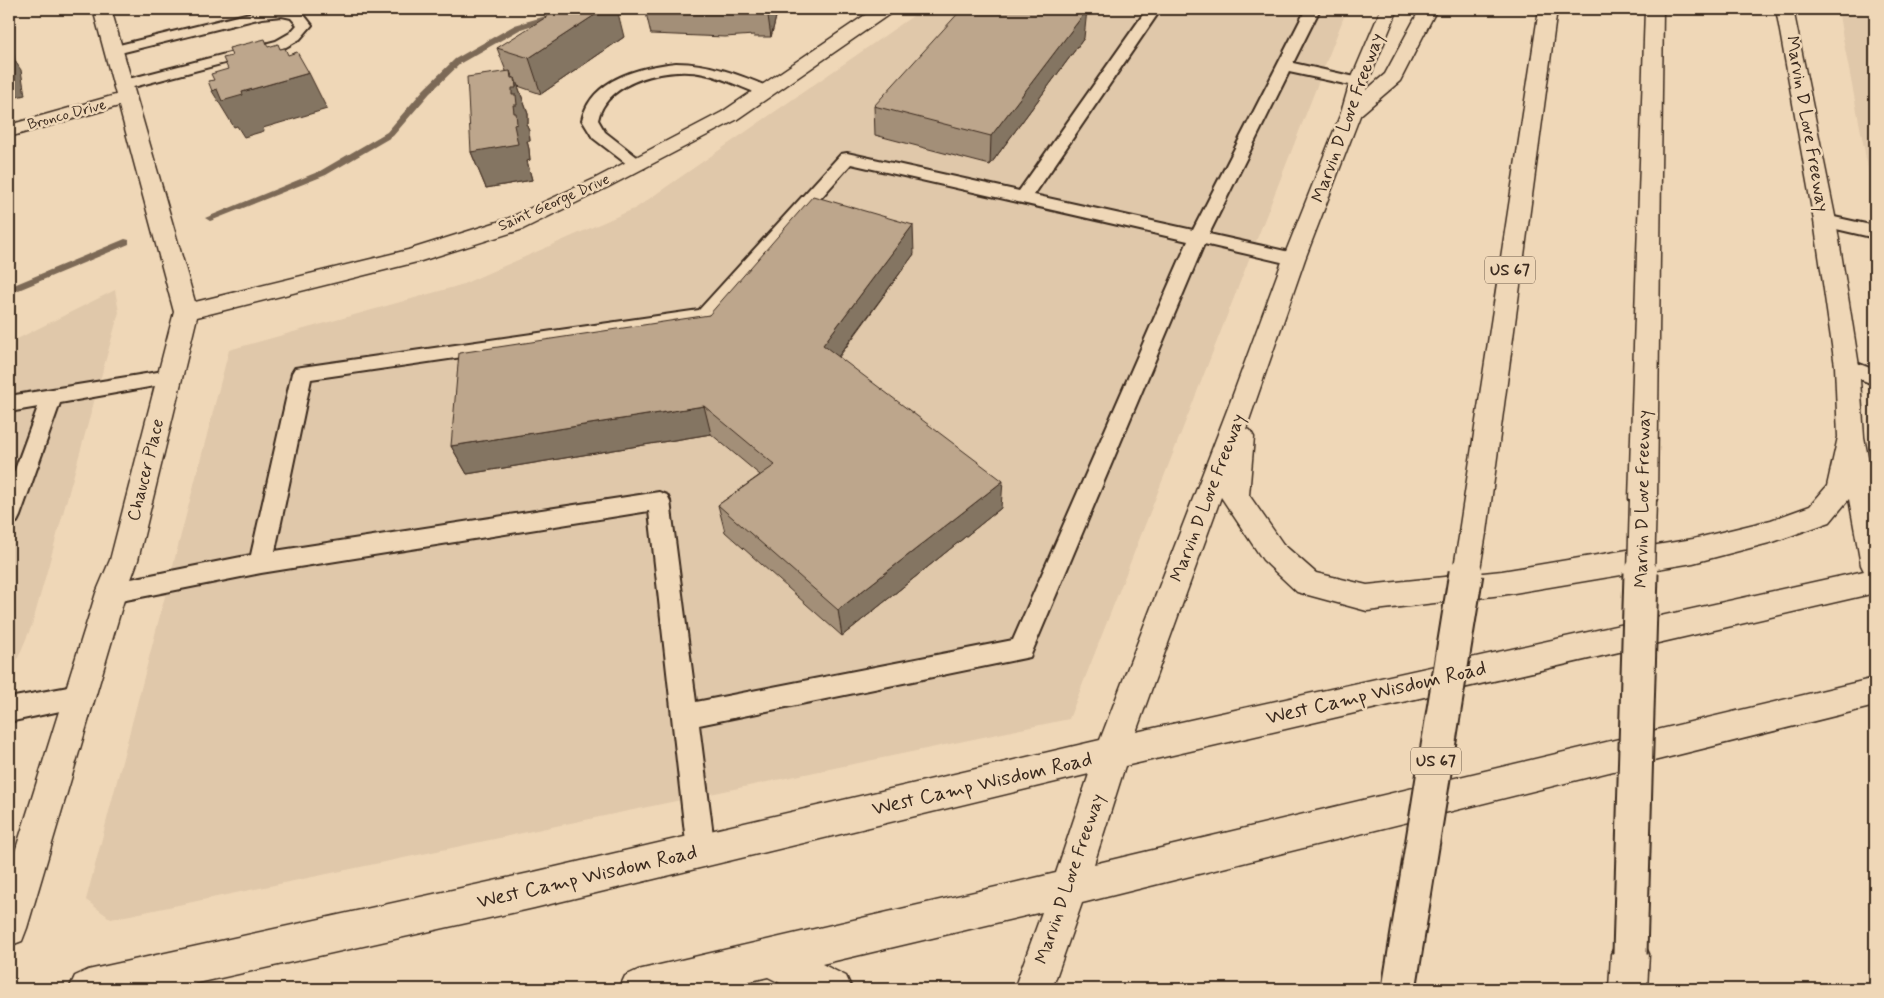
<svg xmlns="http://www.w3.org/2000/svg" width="1884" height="998" viewBox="0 0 1884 998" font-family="Mynerve,sans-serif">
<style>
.built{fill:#e0c8aa}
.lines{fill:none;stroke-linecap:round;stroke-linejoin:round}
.stream{fill:#7c6956;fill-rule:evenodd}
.service-casing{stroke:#3b2a1e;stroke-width:4}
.minor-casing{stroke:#3b2a1e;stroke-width:3}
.tertiary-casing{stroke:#3b2a1e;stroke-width:3}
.secondary-casing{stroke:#3b2a1e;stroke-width:3}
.motorway-casing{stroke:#3b2a1e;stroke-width:3}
.service{fill:#efd7b7;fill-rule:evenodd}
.minor{fill:#efd7b7;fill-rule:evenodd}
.tertiary{fill:#efd7b7;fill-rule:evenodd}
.secondary{fill:#efd7b7;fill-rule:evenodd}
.motorway{fill:#efd7b7;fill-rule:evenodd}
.motorway-bridge-far1-casing{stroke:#3b2a1e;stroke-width:29;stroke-linecap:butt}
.motorway-bridge-casing{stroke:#3b2a1e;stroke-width:37;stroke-linecap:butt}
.motorway-bridge-far1{stroke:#efd7b7;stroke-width:26}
.motorway-bridge{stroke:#efd7b7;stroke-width:33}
.wall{fill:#a38f78;stroke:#3b2a1e}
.shaded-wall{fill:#847462;stroke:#3b2a1e}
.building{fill:#bda68c;stroke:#3b2a1e}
.labels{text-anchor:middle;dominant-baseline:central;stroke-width:5;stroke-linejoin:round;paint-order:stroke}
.far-street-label{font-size:15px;fill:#3b2a1e;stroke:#efd7b7}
.shield{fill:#efd7b7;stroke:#715e4c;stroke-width:1}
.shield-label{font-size:16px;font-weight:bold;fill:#3b2a1e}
.street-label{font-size:18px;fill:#3b2a1e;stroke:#efd7b7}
.near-street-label{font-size:21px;fill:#3b2a1e;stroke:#efd7b7}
</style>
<rect width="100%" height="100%" fill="#efd7b7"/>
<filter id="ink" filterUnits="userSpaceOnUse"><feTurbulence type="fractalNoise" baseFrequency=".02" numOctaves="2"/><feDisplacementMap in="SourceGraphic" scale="10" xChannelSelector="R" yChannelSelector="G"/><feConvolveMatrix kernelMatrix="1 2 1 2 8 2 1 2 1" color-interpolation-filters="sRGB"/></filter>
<g filter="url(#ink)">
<path class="built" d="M 923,9 L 1347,9 L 1069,719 L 111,919 L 86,900 L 229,350 L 461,285 L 636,208 Z
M 1838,9 L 1875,16 L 1875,205 L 1842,33 Z
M 115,290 L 119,312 L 32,625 L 9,679 L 9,343 Z"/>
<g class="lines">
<path class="stream" d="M 570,9 L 581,9 L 521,29 L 461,63 L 430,93 L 393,136 L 326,175 L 213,220 L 210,221 L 205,218 L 320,171 L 387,132 L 424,89 L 455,59 L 515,25 Z
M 125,239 L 129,240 L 129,244 L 9,294 L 9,287 Z"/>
<g class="service-casing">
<path id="service" d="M 289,9 L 301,11 L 312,25 L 300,39 L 286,47 L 122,90 L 117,88 L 114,85 L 117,82 L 276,41 L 290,33 L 297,25 L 291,18 L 282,16 L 262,18 L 112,55 L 107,54 L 105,51 L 107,48 L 262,10 Z
M 1147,9 L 1161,9 L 1034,195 L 1193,230 L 1306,9 L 1320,9 L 1293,63 L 1364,79 L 1367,82 L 1364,85 L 1359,87 L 1289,72 L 1209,234 L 1294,253 L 1301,255 L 1303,259 L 1301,263 L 1294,265 L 1204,244 L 1030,657 L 699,725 L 715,851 L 711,861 L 701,865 L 691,861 L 687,851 L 649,511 L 261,573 L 111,603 L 102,600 L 99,593 L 102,586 L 111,583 L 251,555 L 292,373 L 295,368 L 699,310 L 841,154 L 847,153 L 1019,191 ZM 851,164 L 1188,241 L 1013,640 L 696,702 L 670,501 L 667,495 L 659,492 L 275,551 L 311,379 L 712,321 Z
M 676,63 C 710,63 740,75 771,88 L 774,91 L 771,94 L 766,96 C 745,90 726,78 704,74 C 670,66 606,80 598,120 L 605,132 L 646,164 L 644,168 L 632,168 L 593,138 L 582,120 C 591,79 640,67 676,63 Z
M 1825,215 L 1875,226 L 1875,238 L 1819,225 L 1816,221 L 1819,217 Z
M 1847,359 L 1875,370 L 1875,385 L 1840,371 L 1837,366 L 1840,361 Z
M 170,370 L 177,372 L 180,377 L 177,382 L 60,403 L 20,516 L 17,522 L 9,525 L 9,486 L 38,407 L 9,412 L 9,396 Z
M 79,685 L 88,689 L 92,697 L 88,705 L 9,722 L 9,698 Z"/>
</g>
<g class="minor-casing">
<path id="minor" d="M 126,92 L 133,94 L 136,98 L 133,102 L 9,137 L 9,125 Z"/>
</g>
<g class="tertiary-casing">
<path id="tertiary" d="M 93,9 L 111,9 L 195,302 L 408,250 L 507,219 L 594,179 L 722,112 L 874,9 L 894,9 L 891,13 L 736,120 L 608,187 L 523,229 L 421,261 L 197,317 L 138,560 L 126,593 L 27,928 L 22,941 L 9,946 L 9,871 L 96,593 L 110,560 L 174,312 Z"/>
</g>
<g class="secondary-casing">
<path id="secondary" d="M 1381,9 L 1398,9 L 1368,82 L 1361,113 L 1305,259 L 1246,429 L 1250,430 L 1254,437 L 1249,495 L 1283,544 L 1316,573 L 1367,585 L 1502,571 L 1693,539 L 1771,520 L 1810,506 L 1827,486 L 1838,437 L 1835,366 L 1814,221 L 1776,9 L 1793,9 L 1836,221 L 1859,366 L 1864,437 L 1875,493 L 1875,593 L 1125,766 L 1094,864 L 1875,678 L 1875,706 L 1082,903 L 1052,989 L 1014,989 L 1042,912 L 822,964 L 846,976 L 852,989 L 792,989 L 768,977 L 717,989 L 619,989 L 625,976 L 638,970 L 1056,873 L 1089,774 L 534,908 L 171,989 L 69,989 L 75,976 L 88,970 L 534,872 L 1100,740 L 1231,400 L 1283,259 L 1341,113 L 1350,82 ZM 1221,497 L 1263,560 L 1297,592 L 1367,611 L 1502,595 L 1693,563 L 1773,542 L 1830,522 L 1849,499 L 1861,565 L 1864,571 L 1136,732 Z"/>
</g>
<g class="motorway-casing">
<path id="motorway" d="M 1420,9 L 1437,9 L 1400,81 L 1358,117 L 1351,119 L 1344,117 L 1341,113 L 1344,109 L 1385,74 Z
M 1539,9 L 1557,9 L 1487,532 L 1483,540 L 1473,543 L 1463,540 L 1459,532 Z
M 1645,9 L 1663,9 L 1657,499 L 1653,507 L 1643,510 L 1633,507 L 1629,499 Z
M 1630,935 L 1643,941 L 1649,954 L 1647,989 L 1609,989 L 1611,954 L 1617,941 Z"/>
</g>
<use href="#service" class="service"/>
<use href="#minor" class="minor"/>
<use href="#tertiary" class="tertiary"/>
<use href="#secondary" class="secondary"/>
<use href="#motorway" class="motorway"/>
<g class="motorway-bridge-far1-casing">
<path id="motorway-bridge-far1" d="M 1466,574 L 1473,532
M 1641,574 L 1643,499"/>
</g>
<g class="motorway-bridge-casing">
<path id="motorway-bridge" d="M 1630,954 L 1641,573
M 1399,989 L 1466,573"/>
</g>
<use href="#motorway-bridge-far1" class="motorway-bridge-far1"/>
<use href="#motorway-bridge" class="motorway-bridge"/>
</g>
<path class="wall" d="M 645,9 L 775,9 L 776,17 L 771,37 L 754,37 L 754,35 L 725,37 L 651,34 Z
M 624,37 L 541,94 L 518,86 L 528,114 L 528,124 L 526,124 L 529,131 L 530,141 L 527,141 L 529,149 L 530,160 L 527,161 L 532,180 L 486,188 L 471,152 L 506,71 L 497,48 Z
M 1084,38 L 990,165 L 875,135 L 874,106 Z
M 914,254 L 839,357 L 1001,508 L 842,636 L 725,532 L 718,505 L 760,475 L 711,434 L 467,474 L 451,446 L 709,315 Z"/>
<path class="shaded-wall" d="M 604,9 L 617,9 L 624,37 L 541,94 L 529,58 Z
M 767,9 L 775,9 L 776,17 L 771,37 Z
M 1087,10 L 1084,38 L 990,165 L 991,136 Z
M 9,38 L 12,43 L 15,61 L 21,70 L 25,95 L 9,99 Z
M 510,71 L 516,87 L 515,78 L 528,114 L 528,124 L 526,124 L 529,131 L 530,141 L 527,141 L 529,149 L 530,160 L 527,161 L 532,180 L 486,188 L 471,152 L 514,125 Z
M 309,73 L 327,109 L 263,128 L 264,131 L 244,137 L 237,126 L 234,127 L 212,91 L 217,89 L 242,92 Z
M 913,225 L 914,254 L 826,373 L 823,345 Z
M 704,406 L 711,434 L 467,474 L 451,446 Z
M 1003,481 L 1001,508 L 842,636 L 838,610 Z"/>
<path class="building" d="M 559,9 L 604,9 L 529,58 L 497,48 Z
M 962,9 L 1079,9 L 1087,10 L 991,136 L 874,106 Z
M 265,39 L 268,47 L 278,44 L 280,49 L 285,48 L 288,55 L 297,52 L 309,73 L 242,92 L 243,95 L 222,101 L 217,89 L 212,91 L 208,81 L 214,80 L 211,74 L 228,69 L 223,58 L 232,56 L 229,48 Z
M 9,54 L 12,79 L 9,79 Z
M 510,71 L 511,78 L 515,78 L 516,88 L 512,88 L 512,95 L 516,95 L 517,105 L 513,105 L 514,113 L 516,113 L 517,124 L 514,125 L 518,144 L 471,152 L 467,77 Z
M 813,196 L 913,225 L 823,345 L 1003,481 L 838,610 L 718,505 L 775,465 L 704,406 L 451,446 L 459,353 L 709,315 Z"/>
</g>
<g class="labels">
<g class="far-street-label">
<text transform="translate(67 115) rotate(-15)">Bronco Drive</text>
<text transform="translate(554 203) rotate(-24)">Saint George Drive</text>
</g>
<g class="shield">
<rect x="1485" y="256.5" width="50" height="27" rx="4"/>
<rect x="1411" y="747.5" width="50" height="27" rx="4"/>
</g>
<g class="shield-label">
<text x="1510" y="270">US 67</text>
<text x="1436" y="761">US 67</text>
</g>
<g class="street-label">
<text transform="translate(1348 118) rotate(-70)">Marvin D Love Freeway</text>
<text transform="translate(1807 124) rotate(80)">Marvin D Love Freeway</text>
<text transform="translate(146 470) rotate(-76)">Chaucer Place</text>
<text transform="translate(1208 498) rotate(-69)">Marvin D Love Freeway</text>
<text transform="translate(1643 499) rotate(-89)">Marvin D Love Freeway</text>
<text transform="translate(1070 879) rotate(-71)">Marvin D Love Freeway</text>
</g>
<g class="near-street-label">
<text transform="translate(1376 693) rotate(-13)">West Camp Wisdom Road</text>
<text transform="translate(982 784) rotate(-13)">West Camp Wisdom Road</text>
<text transform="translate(587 877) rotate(-13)">West Camp Wisdom Road</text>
</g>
</g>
<rect width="1884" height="998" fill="none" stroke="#efd7b7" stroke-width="30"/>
<rect x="15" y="15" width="1854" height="968" fill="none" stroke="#3b2a1e" stroke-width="2" filter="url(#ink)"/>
</svg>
